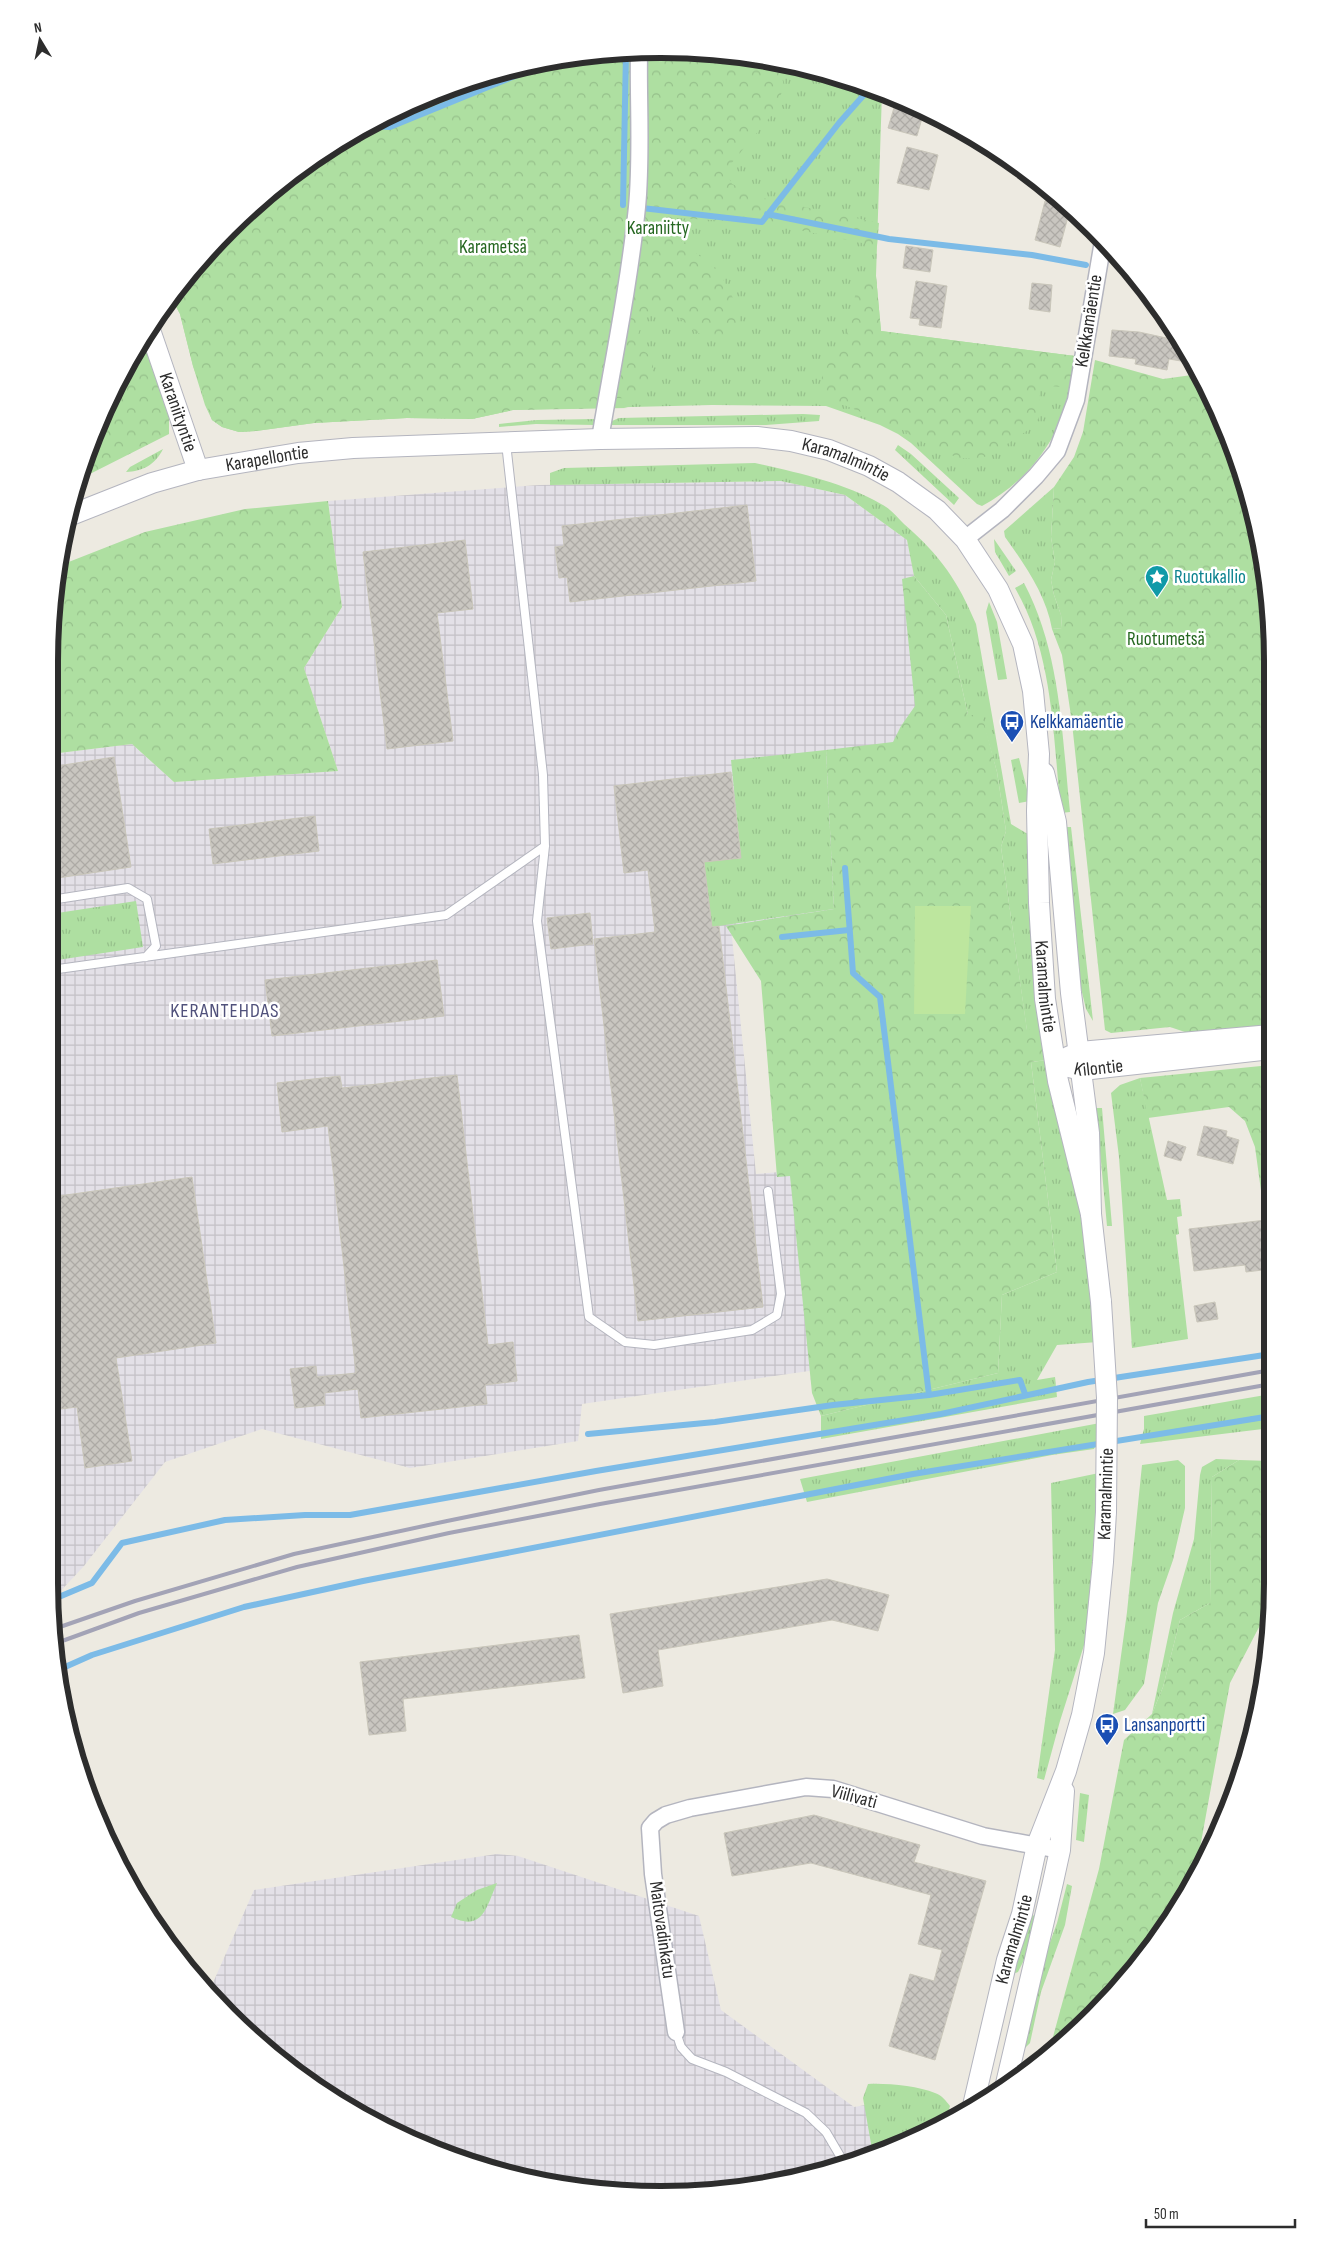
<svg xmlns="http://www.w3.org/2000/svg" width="1321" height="2244" viewBox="0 0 1321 2244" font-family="'Sofia Sans Condensed',sans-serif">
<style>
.industrial{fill:url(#industrial-grid)}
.grass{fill:url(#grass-tufts)}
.forest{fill:url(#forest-crowns)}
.pitch{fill:#bde69e}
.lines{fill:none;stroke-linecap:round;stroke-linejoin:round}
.stream{stroke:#7cbbe7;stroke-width:6}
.building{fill:url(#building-cross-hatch);stroke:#c9c6ba}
.service-casing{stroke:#b4b5bf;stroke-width:10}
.minor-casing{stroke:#b4b5bf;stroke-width:19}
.tertiary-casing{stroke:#b4b5bf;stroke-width:22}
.service{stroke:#fff;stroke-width:8}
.minor{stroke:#fff;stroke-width:16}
.tertiary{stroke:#fff;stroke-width:20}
.rail{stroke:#a3a3b6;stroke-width:4}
.tertiary-bridge-casing{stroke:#b4b5bf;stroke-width:22;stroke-linecap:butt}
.tertiary-bridge{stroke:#fff;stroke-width:20}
.labels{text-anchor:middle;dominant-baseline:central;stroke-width:5;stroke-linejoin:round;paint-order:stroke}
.park-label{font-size:19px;fill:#256720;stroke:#fff}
.street-label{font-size:19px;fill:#2d2d2d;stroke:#fff}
.culture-label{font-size:19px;fill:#0d838f;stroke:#fff;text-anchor:start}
.transit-label{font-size:19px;fill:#164399;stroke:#fff;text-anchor:start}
.neighbourhood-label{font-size:20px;letter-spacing:1px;fill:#50517b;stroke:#fff}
.rim{fill:none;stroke:#2d2d2d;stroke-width:6}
</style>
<defs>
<pattern id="industrial-grid" width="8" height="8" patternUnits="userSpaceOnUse" patternTransform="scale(1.25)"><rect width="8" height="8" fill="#e3e0e7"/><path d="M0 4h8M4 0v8" fill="none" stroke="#c3c0c6"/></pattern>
<pattern id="grass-tufts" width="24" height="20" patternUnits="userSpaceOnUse" patternTransform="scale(1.25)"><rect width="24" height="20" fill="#aedfa1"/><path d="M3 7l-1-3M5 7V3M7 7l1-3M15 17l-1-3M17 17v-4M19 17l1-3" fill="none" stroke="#96c08b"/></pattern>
<pattern id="forest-crowns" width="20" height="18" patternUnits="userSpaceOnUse" patternTransform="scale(1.25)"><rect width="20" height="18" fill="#aedfa1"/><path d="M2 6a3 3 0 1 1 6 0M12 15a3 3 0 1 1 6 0" fill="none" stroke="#96c08b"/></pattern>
<pattern id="building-cross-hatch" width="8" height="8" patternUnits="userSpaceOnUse" patternTransform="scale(1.25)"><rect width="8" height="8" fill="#c9c6c0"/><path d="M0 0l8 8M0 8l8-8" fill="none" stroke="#adaaa5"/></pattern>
</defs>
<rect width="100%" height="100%" fill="#edeae1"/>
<path class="industrial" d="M 781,481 L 845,495 L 907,540 L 914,576 L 922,705 L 837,912 L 731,928 L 756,1174 L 791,1171 L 816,1370 L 582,1404 L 578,1441 L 410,1468 L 262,1429 L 165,1462 L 84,1566 L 54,1598 L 51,754 L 132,744 L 174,782 L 338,771 L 304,668 L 342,607 L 328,501 L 539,485 Z
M 497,1854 L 518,1856 L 699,1916 L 721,2010 L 854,2107 L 923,2095 L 917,2136 L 857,2163 L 780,2184 L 661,2195 L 502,2174 L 390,2132 L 320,2092 L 228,2016 L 208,1994 L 254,1890 Z"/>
<path class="grass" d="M 660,49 L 780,60 L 882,92 L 876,276 L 881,331 L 1075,356 C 1073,370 1072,385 1069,398 C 1056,444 1024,484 982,506 L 977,504 L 911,443 L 898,434 L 880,425 L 826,406 L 712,405 L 551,409 L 513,410 L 472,419 L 407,418 L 314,423 L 256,431 L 239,432 L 222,427 L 212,420 L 205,405 L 193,366 L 180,314 L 171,297 L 228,228 L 320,152 L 426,95 L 541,61 Z
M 803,414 L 820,415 L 819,421 L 766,425 L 612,425 L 612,421 L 619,418 Z
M 596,419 L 595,425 L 536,424 L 499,427 L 499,424 L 537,420 Z
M 898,445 L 911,454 L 959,498 L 954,505 L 895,450 Z
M 163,449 C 155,465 143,471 126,472 L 130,467 Z
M 755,463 C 798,473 842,482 881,504 C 890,508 897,517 904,524 C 940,555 958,581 976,624 L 1011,824 L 1031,836 L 1043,1030 L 1027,1031 L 1001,847 L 1006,831 L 997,772 L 981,715 L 968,715 L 946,615 L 914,576 L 907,540 L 845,495 L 781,481 L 550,485 L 550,473 L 564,468 Z
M 1054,487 L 1051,537 L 1055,562 L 1051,580 L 1054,595 L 1061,615 L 1062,628 L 1052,629 C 1046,595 1025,565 1005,537 L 1004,531 Z
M 994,539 L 1016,571 L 1009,576 L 995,552 Z
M 1024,583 C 1061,653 1062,735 1070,812 L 1061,813 C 1053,738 1054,655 1015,588 Z
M 989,602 L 997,622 L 1007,679 L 998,680 L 986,612 Z
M 826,750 L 834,909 L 712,927 L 704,862 L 741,858 L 731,760 Z
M 1019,758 L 1030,801 L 1019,803 L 1011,760 Z
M 1063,827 L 1071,827 L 1093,1021 L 1086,1009 L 1080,984 Z
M 136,901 L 143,947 L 51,961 L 51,914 Z
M 1047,1060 L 1081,1210 L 1098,1342 L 1057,1345 L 1037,1380 L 1055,1377 L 1057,1397 L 821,1439 L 821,1416 L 998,1373 L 1002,1295 L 1057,1272 L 1031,1062 Z
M 1140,1078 L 1167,1200 L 1180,1199 L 1182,1216 L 1177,1217 L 1179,1234 L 1176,1235 L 1188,1339 L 1132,1348 L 1119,1157 L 1111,1093 L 1120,1085 Z
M 1096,1108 L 1102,1108 L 1112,1226 L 1107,1226 Z
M 1271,1394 L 1271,1428 L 1140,1444 L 1144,1429 L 1144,1416 Z
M 1100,1423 L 1101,1431 L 1094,1449 L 1052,1455 L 807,1502 L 800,1479 Z
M 1216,1459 L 1239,1460 L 1212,1477 L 1210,1603 L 1180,1620 L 1163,1687 L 1152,1714 L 1173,1613 L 1194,1539 L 1200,1475 L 1202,1467 Z
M 1178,1460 L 1185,1466 L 1185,1508 L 1173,1560 L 1158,1603 L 1144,1684 L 1125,1710 L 1113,1714 L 1127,1612 L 1142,1465 Z
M 1099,1473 L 1086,1639 L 1060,1721 L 1044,1780 L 1037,1778 L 1055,1650 L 1051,1483 Z
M 1080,1793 L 1089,1795 L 1084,1842 L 1076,1840 Z
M 497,1883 C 486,1908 483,1932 451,1917 L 457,1903 L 477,1890 Z
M 1067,1884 L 1072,1886 L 1065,1925 L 1041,1992 L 1030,2043 L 1022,2051 L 1032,1992 L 1057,1923 Z
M 1032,1915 L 1035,1916 L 1026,1956 L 1018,1972 L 1013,1974 L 1021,1941 Z
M 868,2084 C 887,2083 918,2086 935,2093 C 942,2095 946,2101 950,2106 L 945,2123 L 873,2155 L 863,2098 Z"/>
<path class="forest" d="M 660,49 L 746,57 L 772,65 L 781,73 L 784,86 L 775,111 L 730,165 L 729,178 L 732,184 L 763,198 L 879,223 L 877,246 L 764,223 L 677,218 L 668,224 L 669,231 L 719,272 L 733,298 L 740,320 L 732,337 C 701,340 696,333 674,313 L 656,313 L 644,317 L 638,335 L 640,349 C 643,351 648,353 650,356 C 659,369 646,393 633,397 C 628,399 622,398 617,398 L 616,401 L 620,406 L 628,408 L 513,410 L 472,419 L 407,418 L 314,423 L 256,431 L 239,432 L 222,427 L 212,420 L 193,366 L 180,314 L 171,297 L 228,228 L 320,152 L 426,95 L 541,61 Z
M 876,276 L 881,331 L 1075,356 L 1070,388 L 1040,385 L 1038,419 L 1028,430 L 995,452 L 980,459 L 958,458 L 916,439 L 900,428 L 844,405 L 826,406 C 810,372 835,361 848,332 C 854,318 854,297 857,282 Z
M 143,339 L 169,415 L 169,434 L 78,480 L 81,464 Z
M 1095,360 L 1163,379 L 1199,374 L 1240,464 L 1271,620 L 1271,1025 L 1188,1033 L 1170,1027 L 1111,1033 L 1105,1030 L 1072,723 L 1062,655 L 1052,629 L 1062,628 L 1061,615 L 1054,595 L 1051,580 L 1055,562 L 1051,537 L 1054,487 L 1074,457 L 1083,432 Z
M 328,501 L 342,607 L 304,668 L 338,771 L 174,782 L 132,744 L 51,754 L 50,620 L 61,565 L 145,532 L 245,509 Z
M 914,576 L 946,615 L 968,715 L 982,715 L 997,772 L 1006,831 L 1001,847 L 1027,1030 L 1043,1030 L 1047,1060 L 1031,1062 L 1057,1272 L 1002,1295 L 998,1373 L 821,1416 L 812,1393 L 790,1176 L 777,1177 L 761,981 L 726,926 L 834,909 L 826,750 L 893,742 L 901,726 L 915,706 L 902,579 Z
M 1271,1065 L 1271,1197 L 1262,1198 L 1255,1147 L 1245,1121 L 1229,1107 L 1148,1118 L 1140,1078 Z
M 1239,1460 L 1271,1461 L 1271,1604 L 1230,1683 L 1196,1870 L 1169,1923 L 1120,1987 L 1048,2055 L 1099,1869 L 1124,1740 L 1152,1714 L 1163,1687 L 1180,1620 L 1210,1603 L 1212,1477 Z"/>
<path class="pitch" d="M 915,906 L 971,906 L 965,1014 L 914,1014 Z"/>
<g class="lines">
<path class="stream" d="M 369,126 L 390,127 L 393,113
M 390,127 L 537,67 L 543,60
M 623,205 L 626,52
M 642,208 L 762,222 L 839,123 L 870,88
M 767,214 L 889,239 L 1032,255 L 1086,265
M 845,868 L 853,973 L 880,997 L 929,1395
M 782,937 L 849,930
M 588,1434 L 715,1422 L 833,1405 L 929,1395 L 1020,1380 L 1025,1394
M 54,1599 L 92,1583 L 122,1543 L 225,1520 L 305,1515 L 350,1515 L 596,1471 L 941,1414 L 1088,1382 L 1271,1354
M 56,1671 L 92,1655 L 244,1607 L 363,1581 L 913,1474 L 1271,1416"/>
</g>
<path class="building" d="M 896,101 L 914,105 L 924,111 L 917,136 L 888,128 Z
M 907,147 L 938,155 L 929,190 L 897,183 Z
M 1045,201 L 1070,209 L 1060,247 L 1035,240 Z
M 906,246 L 933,250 L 930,272 L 903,268 Z
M 916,281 L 947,286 L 941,328 L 919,325 L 920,319 L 910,318 Z
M 1032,283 L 1052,285 L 1050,312 L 1029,309 Z
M 1112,330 L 1139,332 L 1180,341 L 1184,346 L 1181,361 L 1169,359 L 1167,370 L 1135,364 L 1136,359 L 1109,356 Z
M 747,505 L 756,581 L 570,602 L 567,577 L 559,578 L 555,547 L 564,546 L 562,526 Z
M 465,540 L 473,609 L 437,613 L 453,741 L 387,749 L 363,552 Z
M 114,757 L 131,867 L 51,879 L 51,767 Z
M 731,772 L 741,858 L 704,862 L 712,927 L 719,926 L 763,1307 L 638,1321 L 594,939 L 655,932 L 648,870 L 624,873 L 614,786 Z
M 315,816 L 319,851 L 213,864 L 209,829 Z
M 590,913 L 593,944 L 551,949 L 547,918 Z
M 437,960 L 444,1016 L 272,1036 L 265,980 Z
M 457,1075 L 488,1345 L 513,1342 L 517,1381 L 485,1385 L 487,1404 L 361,1418 L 358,1389 L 324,1393 L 325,1405 L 295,1408 L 290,1369 L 316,1366 L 317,1377 L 356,1373 L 328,1126 L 282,1132 L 277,1083 L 340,1076 L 342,1088 Z
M 1204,1126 L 1227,1131 L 1226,1136 L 1239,1140 L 1233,1164 L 1197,1155 Z
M 1168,1141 L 1186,1147 L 1181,1161 L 1164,1156 Z
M 192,1177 L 216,1343 L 116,1358 L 132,1461 L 85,1468 L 77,1407 L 53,1410 L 52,1197 Z
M 1266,1220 L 1267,1231 L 1271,1230 L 1271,1269 L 1246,1272 L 1245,1265 L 1194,1271 L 1189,1229 Z
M 1215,1302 L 1218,1319 L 1197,1322 L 1194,1306 Z
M 827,1579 L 889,1595 L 878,1631 L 832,1620 L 658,1650 L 663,1686 L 623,1693 L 610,1614 Z
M 579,1635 L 585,1678 L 403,1699 L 406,1731 L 369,1735 L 360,1662 Z
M 814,1815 L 920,1845 L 914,1862 L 986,1881 L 935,2060 L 889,2046 L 910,1974 L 934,1981 L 942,1950 L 918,1944 L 931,1895 L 811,1863 L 732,1876 L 724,1833 Z"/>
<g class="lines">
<g class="service-casing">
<path id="service" d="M 506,443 L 543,775 L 545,846 L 537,921 L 589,1317 L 625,1342 L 654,1345 L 752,1330 L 777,1315 L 781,1294 L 768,1191
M 51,900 L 128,888 L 147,899 L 156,946 L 146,957
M 51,970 L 446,915 L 545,846
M 676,2032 L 681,2047 L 692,2059 L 726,2072 L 806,2113 L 826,2132 L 846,2166"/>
</g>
<g class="minor-casing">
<path id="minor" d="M 600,439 C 613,362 629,285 637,207 C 642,155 638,103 639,51
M 965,539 L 1002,510 L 1036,476 L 1057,451 L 1076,400 L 1103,241
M 676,2032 L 653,1874 L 650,1828 L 656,1821 L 666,1815 L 690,1808 L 806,1787 L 833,1789 L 983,1836 L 1060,1850"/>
</g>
<g class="tertiary-casing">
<g id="tertiary">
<path id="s1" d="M 149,327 L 198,470"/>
<path id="s2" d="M 71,515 L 152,483 L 198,470 L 298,453 L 353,448 L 600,439 L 757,437 L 791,441 L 829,450 L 869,466 L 898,482 L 937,510 L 965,539 L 998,589 L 1023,644 L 1033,691 L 1039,754 L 1037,811 L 1039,903 L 1045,999 L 1058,1081 L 1091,1214"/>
<path d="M 1044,773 L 1056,822 L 1071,993 L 1089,1133 L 1091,1214 L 1101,1302"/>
<path d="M 1068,1057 L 1080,1052 L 1271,1035"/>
<path id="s3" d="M 1069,1067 L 1082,1070 L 1271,1049"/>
<path d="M 1005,2088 L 1053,1882 L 1060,1850 L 1064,1791"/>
<path id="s4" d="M 972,2110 L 1007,1960 L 1022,1914 L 1037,1845 L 1066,1771 L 1082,1715 L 1094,1653 L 1103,1562 L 1106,1512"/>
</g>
</g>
<use href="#service" class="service"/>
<use href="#minor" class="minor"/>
<use href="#tertiary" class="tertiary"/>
<path class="rail" d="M 54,1629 L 135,1601 L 294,1554 L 447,1521 L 599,1490 L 1271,1370
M 54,1644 L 139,1613 L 297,1567 L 449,1533 L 600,1504 L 1271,1384"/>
<g class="tertiary-bridge-casing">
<path id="tertiary-bridge" d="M 1101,1302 L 1107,1398 L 1106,1512"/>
</g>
<use href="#tertiary-bridge" class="tertiary-bridge"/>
</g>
<defs>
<g id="sight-pin" transform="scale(1.25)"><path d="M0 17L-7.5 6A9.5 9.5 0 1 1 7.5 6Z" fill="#0f9aa8" stroke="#fff"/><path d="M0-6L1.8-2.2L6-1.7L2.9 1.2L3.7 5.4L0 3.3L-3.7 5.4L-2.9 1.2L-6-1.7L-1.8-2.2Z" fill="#fff"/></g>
<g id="bus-pin" transform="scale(1.25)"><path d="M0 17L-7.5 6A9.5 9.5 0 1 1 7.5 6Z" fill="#1a4fb4" stroke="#fff"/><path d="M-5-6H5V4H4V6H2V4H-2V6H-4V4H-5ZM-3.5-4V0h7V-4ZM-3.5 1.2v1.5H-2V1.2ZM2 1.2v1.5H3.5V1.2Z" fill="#fff"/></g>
</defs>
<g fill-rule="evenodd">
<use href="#sight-pin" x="1157" y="577"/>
<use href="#bus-pin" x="1012" y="722"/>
<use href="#bus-pin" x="1107" y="1725"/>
</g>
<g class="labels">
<g class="park-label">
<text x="658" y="228">Karaniitty</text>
<text x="493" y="247">Karametsä</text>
<text x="1166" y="639">Ruotumetsä</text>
</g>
<g class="street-label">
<text transform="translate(1089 321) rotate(-81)">Kelkkamäentie</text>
<text stroke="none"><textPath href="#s1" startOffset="90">Karaniityntie</textPath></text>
<text stroke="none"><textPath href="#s2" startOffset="205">Karapellontie</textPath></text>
<text stroke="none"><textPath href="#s2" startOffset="788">Karamalmintie</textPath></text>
<text stroke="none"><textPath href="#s2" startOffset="1398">Karamalmintie</textPath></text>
<text stroke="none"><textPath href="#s3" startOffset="30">Kilontie</textPath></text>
<text transform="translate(1106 1494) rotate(-88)">Karamalmintie</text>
<text transform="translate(854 1797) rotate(15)">Viilivati</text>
<text transform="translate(662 1930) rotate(82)">Maitovadinkatu</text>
<text stroke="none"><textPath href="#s4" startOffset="176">Karamalmintie</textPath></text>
</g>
<g class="culture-label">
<text x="1174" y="577">Ruotukallio</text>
</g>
<g class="transit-label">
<text x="1030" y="722">Kelkkamäentie</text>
<text x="1124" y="1725">Lansanportti</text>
</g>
<g class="neighbourhood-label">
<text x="225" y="1011">KERANTEHDAS</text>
</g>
</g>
<path d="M0 0H1321V2244H0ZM661 58H661A603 603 0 0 1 1264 661V1583A603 603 0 0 1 661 2186H661A603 603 0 0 1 58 1583V661A603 603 0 0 1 661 58Z" fill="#fff" fill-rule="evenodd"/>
<path class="rim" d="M661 58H661A603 603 0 0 1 1264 661V1583A603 603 0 0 1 661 2186H661A603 603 0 0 1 58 1583V661A603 603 0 0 1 661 58Z"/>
<g transform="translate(40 40) rotate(350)" stroke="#ffffff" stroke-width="4" paint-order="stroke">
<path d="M0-4L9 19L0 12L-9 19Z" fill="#2d2d2d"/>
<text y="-8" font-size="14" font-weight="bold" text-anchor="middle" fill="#2d2d2d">N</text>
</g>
<path d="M1146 2219v8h149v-8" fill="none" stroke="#2d2d2d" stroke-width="2.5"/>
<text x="1154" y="2219" font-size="15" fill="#2d2d2d" stroke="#ffffff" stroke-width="4" paint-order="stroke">50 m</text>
</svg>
